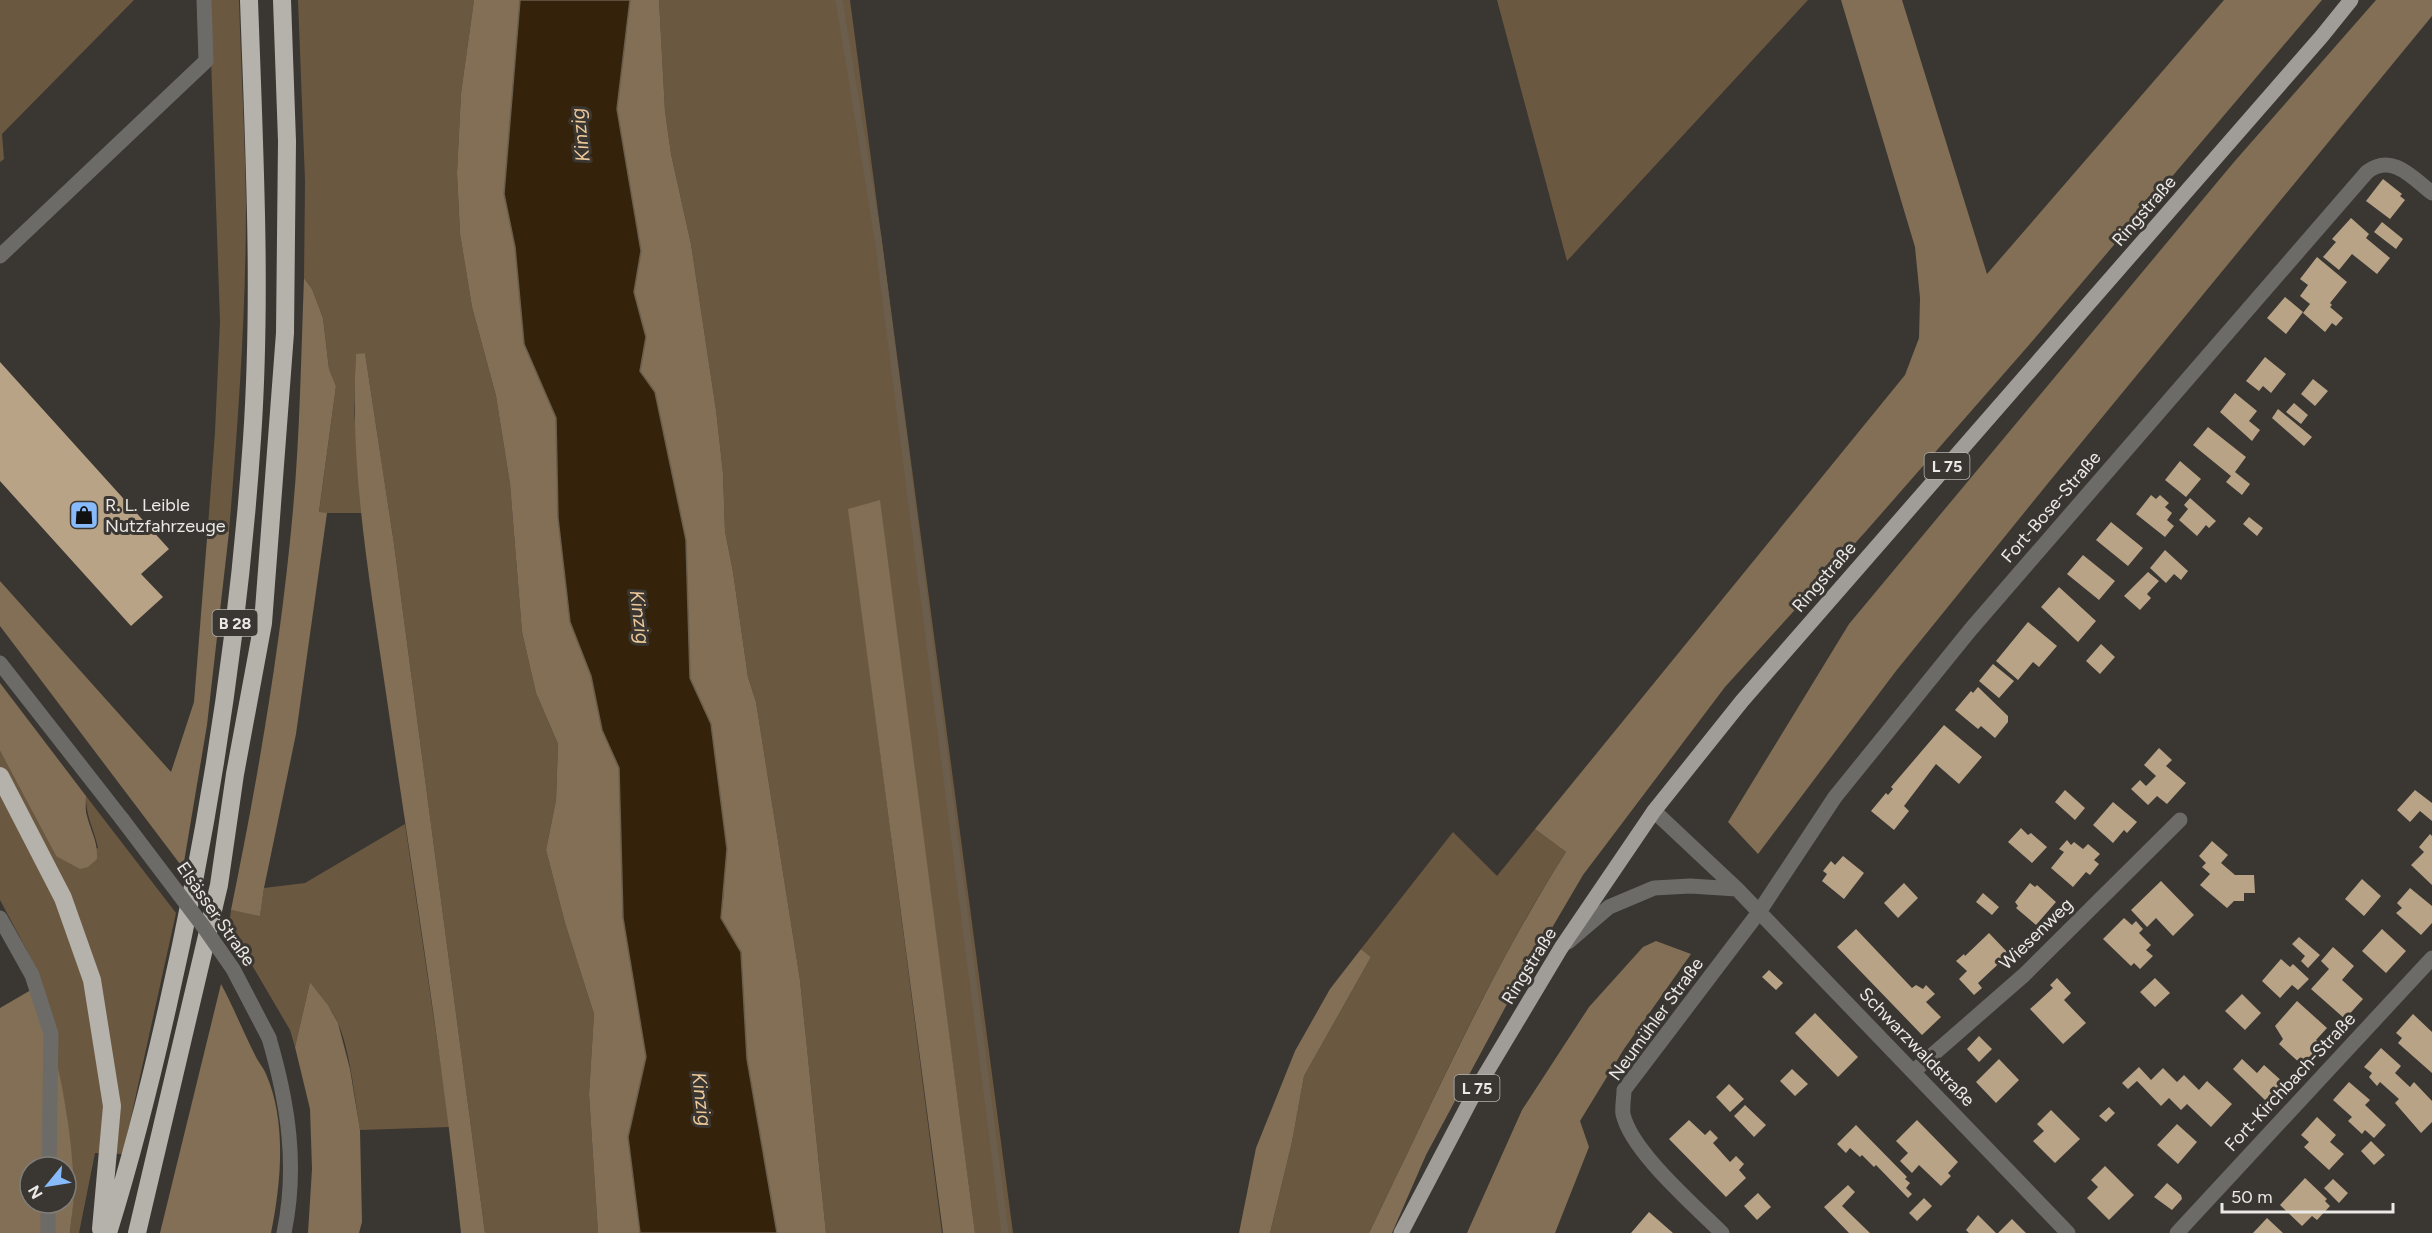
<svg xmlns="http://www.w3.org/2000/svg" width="2432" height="1233" viewBox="0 0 2432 1233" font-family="Figtree,sans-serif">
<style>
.green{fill:#6b5840}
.forest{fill:#826f55;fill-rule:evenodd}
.water{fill:#34230a;stroke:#6b5e4c;stroke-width:1.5}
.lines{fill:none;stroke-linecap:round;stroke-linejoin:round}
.stream{stroke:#6b5e4c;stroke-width:7}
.building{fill:#b8a387}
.minor{stroke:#6c6b68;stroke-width:15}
.major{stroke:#a09d98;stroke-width:15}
.highway{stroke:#b5b1ab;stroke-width:18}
.minor-bridge{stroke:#6c6b68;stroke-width:15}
.labels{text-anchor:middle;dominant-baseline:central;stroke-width:6;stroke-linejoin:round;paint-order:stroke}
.shield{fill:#3a3632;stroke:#b6b3b0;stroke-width:1.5}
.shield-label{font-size:16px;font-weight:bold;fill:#ebe9e6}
.street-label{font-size:18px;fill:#ebe9e6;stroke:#3a3632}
.poi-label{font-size:18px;fill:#ebe9e6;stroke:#3a3632;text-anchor:start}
.water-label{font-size:20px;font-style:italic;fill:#edc898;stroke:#3a3632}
</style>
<rect width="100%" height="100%" fill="#3a3632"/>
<path class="green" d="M 0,0 L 134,0 L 2,134 L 4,159 L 0,162 Z
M 209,0 L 239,0 C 241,68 245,137 246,205 C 246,314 238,423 229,532 L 208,526 L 215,432 L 220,322 Z
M 298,0 L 474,0 L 461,93 L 457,173 L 460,234 L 472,307 L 496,396 L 510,484 L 522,632 L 536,693 L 558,744 L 556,800 L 546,850 L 565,923 L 594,1014 L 589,1094 L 598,1233 L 485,1233 L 394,544 L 365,353 L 356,355 L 354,411 L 363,513 L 319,513 L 336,386 L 329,369 L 323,318 L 312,289 L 304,278 L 305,181 Z
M 659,0 L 850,0 L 1013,1233 L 975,1233 L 879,501 L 849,510 L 942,1233 L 826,1233 L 800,980 L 756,702 L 748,677 L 733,572 L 725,531 L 723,473 L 716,410 L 691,244 L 671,154 L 665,111 Z
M 1497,0 L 1808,0 L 1567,261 Z
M 0,751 L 56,856 L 98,848 C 94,828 86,818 86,796 L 176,913 L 123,1154 L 95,1153 L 79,1233 L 70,1233 L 74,1193 L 66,1111 L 51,1034 L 32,960 L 0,900 Z
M 405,824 L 450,1127 L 360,1130 C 355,1100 350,1048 337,1021 C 330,1006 320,995 310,982 L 295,1047 L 290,1030 L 229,926 L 231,910 L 260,915 L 264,888 L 305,883 Z
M 1535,829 L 1566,852 C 1489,972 1432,1104 1369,1233 L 1270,1233 L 1292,1142 L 1304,1076 L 1371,957 L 1361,949 L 1453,832 L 1497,876 Z"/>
<path class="forest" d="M 474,0 L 520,0 L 504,194 L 515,247 L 524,344 L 556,418 L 558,518 L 602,730 L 619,768 L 623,918 L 646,1057 L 628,1137 L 640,1233 L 598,1233 L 589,1094 L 594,1014 L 565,923 L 546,850 L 556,800 L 558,744 L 536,693 L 522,632 L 510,484 L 496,396 L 472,307 L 460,234 L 457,173 L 461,93 Z
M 630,0 L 659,0 L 665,111 L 671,154 L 691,244 L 716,410 L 723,473 L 725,531 L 733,572 L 748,677 L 756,702 L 800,980 L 826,1233 L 777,1233 L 747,1059 L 741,952 L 721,918 L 724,892 L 711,724 L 690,678 L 686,540 L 655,392 L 640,371 L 646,337 L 634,292 L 641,251 L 617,109 Z
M 1841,0 L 1902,0 L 1987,274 L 2224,0 L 2322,0 L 2029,345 L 1867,530 L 1725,687 L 1583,875 L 1506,1006 L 1426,1155 L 1392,1233 L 1369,1233 C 1432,1104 1489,973 1566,852 L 1535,829 L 1905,375 L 1919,338 L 1920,298 L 1915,247 Z
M 2376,0 L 2432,0 L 2432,16 L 2049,482 L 1896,671 L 1758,854 L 1728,822 L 1849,624 L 2234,162 Z
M 304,278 L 312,289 L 323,318 L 329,369 L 336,386 L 319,512 L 327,513 L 296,734 L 264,888 L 260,916 L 231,910 C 258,778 281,644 293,510 C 300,433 301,355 304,278 Z
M 365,353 L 394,544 L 485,1233 L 461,1233 C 442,1052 412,873 386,693 C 370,582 349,467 356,354 Z
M 880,500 L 975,1233 L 943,1233 L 848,509 Z
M 208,526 L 229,532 L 207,725 L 183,868 L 0,626 L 0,581 L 171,772 L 194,702 Z
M 0,683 L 86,796 C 86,803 85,810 87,816 C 91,832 98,841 97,859 L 88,867 L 80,869 L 56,856 L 0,751 Z
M 1656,941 L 1691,954 L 1624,1049 L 1580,1121 L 1589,1147 L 1555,1233 L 1467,1233 L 1522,1110 L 1589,1007 L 1643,947 Z
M 1361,949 L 1371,957 L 1304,1076 L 1292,1142 L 1270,1233 L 1239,1233 L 1256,1148 L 1295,1051 L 1330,989 Z
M 310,982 L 328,1005 L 338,1023 L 350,1069 L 360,1130 L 362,1222 L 359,1233 L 308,1233 L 312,1169 L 310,1109 L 295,1047 Z
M 221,984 C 234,1008 244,1034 257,1059 C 260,1064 264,1069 266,1074 C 287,1122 281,1184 271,1233 L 160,1233 Z
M 36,987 C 57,1052 72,1122 74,1191 C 74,1205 71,1219 70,1233 L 0,1233 L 0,1008 ZM 30,1167 L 66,1167 L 66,1203 L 30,1203 Z"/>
<path class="water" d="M 520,0 L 630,0 L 617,109 L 641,251 L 634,292 L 646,337 L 640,371 L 655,392 L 686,540 L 690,678 L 711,724 L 727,849 L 721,918 L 741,952 L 747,1059 L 777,1233 L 640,1233 L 628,1137 L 646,1057 L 623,918 L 619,768 L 602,730 L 591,676 L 570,622 L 558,518 L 556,418 L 524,344 L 515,247 L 504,194 Z"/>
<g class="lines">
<path class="stream" d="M 839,0 L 878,238 L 1005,1233"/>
</g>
<path class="building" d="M 2383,179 L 2402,194 L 2400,196 L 2405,200 L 2390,219 L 2366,201 Z
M 2351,218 L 2369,234 L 2366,238 L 2390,258 L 2377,274 L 2352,254 L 2339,270 L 2323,257 L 2336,242 L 2332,239 Z
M 2382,222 L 2403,239 L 2396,249 L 2374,232 Z
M 2317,257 L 2347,282 L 2330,303 L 2332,305 L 2330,307 L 2343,318 L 2336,326 L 2332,323 L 2325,332 L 2303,313 L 2310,304 L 2300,296 L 2308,285 L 2300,279 Z
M 2285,297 L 2303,312 L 2286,334 L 2267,318 Z
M 2265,357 L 2286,374 L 2271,393 L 2263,386 L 2259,391 L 2246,381 Z
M 0,362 L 169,549 L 141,574 L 163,597 L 131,626 L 0,481 Z
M 2313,379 L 2328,391 L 2315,406 L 2301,394 Z
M 2235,393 L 2257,411 L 2249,421 L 2260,430 L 2252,441 L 2220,412 Z
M 2294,403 L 2308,415 L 2301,424 L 2286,412 Z
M 2278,409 L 2312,437 L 2304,446 L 2272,418 Z
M 2208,427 L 2246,457 L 2235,472 L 2250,484 L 2242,495 L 2226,482 L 2231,476 L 2193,445 Z
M 2180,461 L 2201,479 L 2186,497 L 2165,480 Z
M 2151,495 L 2156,499 L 2160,495 L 2169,503 L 2165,507 L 2172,513 L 2167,520 L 2174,526 L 2165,537 L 2136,514 Z
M 2190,498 L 2216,521 L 2209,528 L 2206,525 L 2197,536 L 2179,520 L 2188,509 L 2184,505 Z
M 2249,517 L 2263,528 L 2257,536 L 2243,524 Z
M 2111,522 L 2143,548 L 2128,566 L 2096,540 Z
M 2165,550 L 2188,571 L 2181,580 L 2174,574 L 2166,583 L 2150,568 Z
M 2083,555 L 2115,581 L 2099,600 L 2067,574 Z
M 2148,572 L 2159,581 L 2147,594 L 2151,598 L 2140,610 L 2124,596 Z
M 2059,587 L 2096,621 L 2078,642 L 2041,607 Z
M 2028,622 L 2057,646 L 2039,667 L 2033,662 L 2018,680 L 1996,661 Z
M 2101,644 L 2115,657 L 2100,674 L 2086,661 Z
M 1993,664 L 2014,681 L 1999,698 L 1979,681 Z
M 1978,687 L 2008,716 L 2008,722 L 1995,738 L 1981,726 L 1978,729 L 1955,710 L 1971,691 L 1973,693 Z
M 1944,725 L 1982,757 L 1959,784 L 1936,764 L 1904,806 L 1909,811 L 1894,830 L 1871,811 L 1886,793 L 1888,795 L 1893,789 L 1891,787 Z
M 2159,748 L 2172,760 L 2166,766 L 2186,783 L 2167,804 L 2157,796 L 2148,805 L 2131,789 L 2140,780 L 2146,786 L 2156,776 L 2144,765 Z
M 2065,790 L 2085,808 L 2075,820 L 2055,802 Z
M 2415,790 L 2432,803 L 2432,821 L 2420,811 L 2410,822 L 2397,810 Z
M 2113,802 L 2137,822 L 2127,833 L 2124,830 L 2113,843 L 2093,825 Z
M 2021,828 L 2028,835 L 2031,833 L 2047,847 L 2032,863 L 2008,842 Z
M 2430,834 L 2432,836 L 2432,885 L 2411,865 L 2424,852 L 2419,847 Z
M 2067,840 L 2071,845 L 2074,842 L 2083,849 L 2088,844 L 2100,854 L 2094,860 L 2099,864 L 2090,875 L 2086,872 L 2073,887 L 2051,868 L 2064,852 L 2059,849 Z
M 2212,841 L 2228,855 L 2221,863 L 2235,875 L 2254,875 L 2255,893 L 2244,893 L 2244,901 L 2234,901 L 2227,908 L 2200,885 L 2210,874 L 2202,867 L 2206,863 L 2199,856 Z
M 1843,856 L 1864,873 L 1844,899 L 1822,881 L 1827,874 L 1823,871 L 1831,861 L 1835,865 Z
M 2362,879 L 2381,896 L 2364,916 L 2345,899 Z
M 2161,881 L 2194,915 L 2173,936 L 2156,918 L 2147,927 L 2131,910 Z
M 1904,883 L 1918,898 L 1898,918 L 1884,903 Z
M 2030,883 L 2035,887 L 2037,885 L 2056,902 L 2036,925 L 2016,908 L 2018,906 L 2015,902 Z
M 2410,888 L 2432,906 L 2432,923 L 2421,935 L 2396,913 L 2402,908 L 2397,903 Z
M 1983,893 L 1999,907 L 1992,915 L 1976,902 Z
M 2124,918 L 2132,925 L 2136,921 L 2143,929 L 2139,933 L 2151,945 L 2146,950 L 2153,956 L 2140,969 L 2134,963 L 2131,966 L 2103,939 Z
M 1856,929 L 1912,988 L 1916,985 L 1923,989 L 1926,985 L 1935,994 L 1926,1002 L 1941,1017 L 1922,1035 L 1837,947 Z
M 2382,929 L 2406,951 L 2386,973 L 2362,951 Z
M 1989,933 L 2009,954 L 1978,983 L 1982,988 L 1974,995 L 1959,979 L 1967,971 L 1956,961 L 1964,954 L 1965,956 Z
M 2299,937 L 2320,955 L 2308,968 L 2301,961 L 2305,956 L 2292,944 Z
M 2333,947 L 2354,966 L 2342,980 L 2363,999 L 2345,1019 L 2311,989 L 2329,969 L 2321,961 Z
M 2281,959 L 2290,967 L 2293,964 L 2309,979 L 2298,990 L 2292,985 L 2280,998 L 2262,981 Z
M 1769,970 L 1783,983 L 1776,990 L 1762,977 Z
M 2057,978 L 2071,993 L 2064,1000 L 2086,1023 L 2063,1044 L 2030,1009 L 2053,988 L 2050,985 Z
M 2155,978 L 2170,993 L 2155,1007 L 2140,992 Z
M 2242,994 L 2261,1013 L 2245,1030 L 2225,1011 Z
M 2297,1001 L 2327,1028 L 2316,1040 L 2321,1045 L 2302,1065 L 2279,1044 L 2283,1039 L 2275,1026 Z
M 1815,1013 L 1858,1057 L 1838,1077 L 1795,1033 Z
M 2413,1014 L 2432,1032 L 2432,1073 L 2398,1043 L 2402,1038 L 2396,1033 Z
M 1979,1036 L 1992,1049 L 1979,1062 L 1967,1049 Z
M 2381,1048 L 2401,1066 L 2395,1073 L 2410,1087 L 2414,1082 L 2432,1101 L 2432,1122 L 2421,1133 L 2395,1103 L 2399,1099 L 2380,1082 L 2377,1086 L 2369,1077 L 2372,1073 L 2364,1067 Z
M 1999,1059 L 2019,1080 L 1996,1103 L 1976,1082 Z
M 2242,1059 L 2257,1073 L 2264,1065 L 2284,1083 L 2267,1102 L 2233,1069 Z
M 2139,1067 L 2151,1080 L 2163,1068 L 2177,1082 L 2184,1075 L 2199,1090 L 2207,1081 L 2232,1104 L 2211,1127 L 2187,1104 L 2181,1110 L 2169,1098 L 2161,1106 L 2137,1081 L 2128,1089 L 2122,1083 Z
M 1792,1069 L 1808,1084 L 1795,1096 L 1780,1081 Z
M 2349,1082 L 2370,1100 L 2365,1105 L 2386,1125 L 2374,1138 L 2365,1130 L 2362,1134 L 2348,1121 L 2352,1117 L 2333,1100 Z
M 1729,1084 L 1744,1099 L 1730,1112 L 1716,1097 Z
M 1745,1105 L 1766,1125 L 1754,1137 L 1734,1116 Z
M 2109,1107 L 2115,1113 L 2106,1122 L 2099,1116 Z
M 2051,1110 L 2080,1139 L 2055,1163 L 2033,1141 L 2044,1131 L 2037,1124 Z
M 2317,1117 L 2336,1135 L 2330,1142 L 2344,1154 L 2329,1170 L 2304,1147 L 2309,1142 L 2301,1135 Z
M 1689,1120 L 1705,1135 L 1710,1130 L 1718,1138 L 1713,1143 L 1730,1162 L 1736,1156 L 1744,1164 L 1739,1170 L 1746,1178 L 1726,1197 L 1669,1139 Z
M 1917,1120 L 1958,1162 L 1948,1173 L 1951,1176 L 1941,1186 L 1919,1165 L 1912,1173 L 1900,1161 L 1908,1153 L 1896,1141 Z
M 2177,1124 L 2197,1142 L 2178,1164 L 2157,1145 Z
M 1856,1125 L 1907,1177 L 1905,1179 L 1910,1183 L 1906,1188 L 1912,1194 L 1908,1198 L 1876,1165 L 1874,1167 L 1862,1155 L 1860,1157 L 1850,1148 L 1846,1153 L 1837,1144 Z
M 2371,1141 L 2385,1155 L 2374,1165 L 2361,1151 Z
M 2105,1166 L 2134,1195 L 2109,1220 L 2087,1198 L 2098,1187 L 2091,1180 Z
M 2305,1178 L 2327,1199 L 2325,1201 L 2330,1206 L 2317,1220 L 2312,1216 L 2302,1226 L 2280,1205 Z
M 2333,1179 L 2348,1193 L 2339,1203 L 2324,1188 Z
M 2167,1183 L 2181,1195 L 2182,1199 L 2172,1210 L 2154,1197 Z
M 1848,1185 L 1855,1192 L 1842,1206 L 1870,1233 L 1849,1233 L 1824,1207 Z
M 1758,1193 L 1771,1207 L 1757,1220 L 1744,1206 Z
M 1924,1198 L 1932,1206 L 1917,1221 L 1909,1213 Z
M 1649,1212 L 1673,1233 L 1631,1233 Z
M 1978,1215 L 1996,1233 L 1969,1233 L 1966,1230 Z
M 2267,1218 L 2283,1233 L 2253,1233 Z
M 2012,1219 L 2026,1233 L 1998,1233 Z"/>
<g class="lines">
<path class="minor" d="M 0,256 L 206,61 L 204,0
M 0,663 L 122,819
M 1654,811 L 1737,889 L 2068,1233
M 0,918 L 32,975 L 51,1034 L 49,1167
M 1568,942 L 1609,907 L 1654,888 L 1690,886 L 1737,889
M 269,1038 C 288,1103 298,1166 284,1233
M 1914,1071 L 2024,975 L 2180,820
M 48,1233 L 48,1203
M 1722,1233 C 1694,1205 1631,1151 1623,1114 C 1622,1107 1624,1097 1624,1090 L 1759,912 L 1835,797 L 1971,629 L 2367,172 C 2392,153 2412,177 2432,193
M 2177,1233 L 2432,958"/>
<path class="major" d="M 1401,1233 L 1476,1090 L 1561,948 L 1654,811 L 1742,701 L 2322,36 L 2351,0"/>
<path class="highway" d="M 0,776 L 63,898 L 92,980 L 112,1106 L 101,1229
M 108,1233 C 131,1159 150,1084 167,1009 C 210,821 239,631 252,439 C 262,293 254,146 249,0
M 137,1233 L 219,885 L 235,774 L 263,623 L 285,333 L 287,141 L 282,0"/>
<path class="minor-bridge" d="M 122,819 L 203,926 L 233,969 L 269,1038"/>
</g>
<defs>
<g id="shop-square" transform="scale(1.5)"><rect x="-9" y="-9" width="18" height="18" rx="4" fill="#87bbfb" stroke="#3a3632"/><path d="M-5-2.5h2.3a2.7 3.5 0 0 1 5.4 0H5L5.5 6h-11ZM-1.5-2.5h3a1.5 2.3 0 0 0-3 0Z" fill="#111"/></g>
</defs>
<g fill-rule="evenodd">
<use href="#shop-square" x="84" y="515"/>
</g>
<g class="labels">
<g class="shield">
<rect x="1924.5" y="453" width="45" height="26" rx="4.5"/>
<rect x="212.5" y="610" width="45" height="26" rx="4.5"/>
<rect x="1454.5" y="1075" width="45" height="26" rx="4.5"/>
</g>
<g class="shield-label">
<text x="1947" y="466">L 75</text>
<text x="235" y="623">B 28</text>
<text x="1477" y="1088">L 75</text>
</g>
<g class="street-label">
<text transform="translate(2144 211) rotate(-49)">Ringstraße</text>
<text transform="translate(2051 507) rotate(-49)">Fort-Bose-Straße</text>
<text transform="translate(1824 577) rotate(-49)">Ringstraße</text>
<text transform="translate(216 914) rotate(55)">Elsässer Straße</text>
<text transform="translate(2036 934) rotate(-44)">Wiesenweg</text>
<text transform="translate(1529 966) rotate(-58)">Ringstraße</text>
<text transform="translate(1656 1019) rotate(-54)">Neumühler Straße</text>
<text transform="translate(1917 1047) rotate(46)">Schwarzwaldstraße</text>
<text transform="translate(2290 1082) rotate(-47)">Fort-Kirchbach-Straße</text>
</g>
<g class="poi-label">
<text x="105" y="505">R. L. Leible<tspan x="105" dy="21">Nutzfahrzeuge</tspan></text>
</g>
<g class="water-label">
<text transform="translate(580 135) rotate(-96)">Kinzig</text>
<text transform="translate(640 617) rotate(83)">Kinzig</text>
<text transform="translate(702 1099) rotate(83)">Kinzig</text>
</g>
</g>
<g transform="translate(48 1185) rotate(240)"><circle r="28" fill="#3a3632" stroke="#817e7a" stroke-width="1.5"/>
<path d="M0-4.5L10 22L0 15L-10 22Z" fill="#87bbfb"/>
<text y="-9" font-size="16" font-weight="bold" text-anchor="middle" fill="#ebe9e6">N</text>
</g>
<path d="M2222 1203v9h171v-9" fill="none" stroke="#ebe9e6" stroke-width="3"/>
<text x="2231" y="1203" font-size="18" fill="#ebe9e6" stroke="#3a3632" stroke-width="4.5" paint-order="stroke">50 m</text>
</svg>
